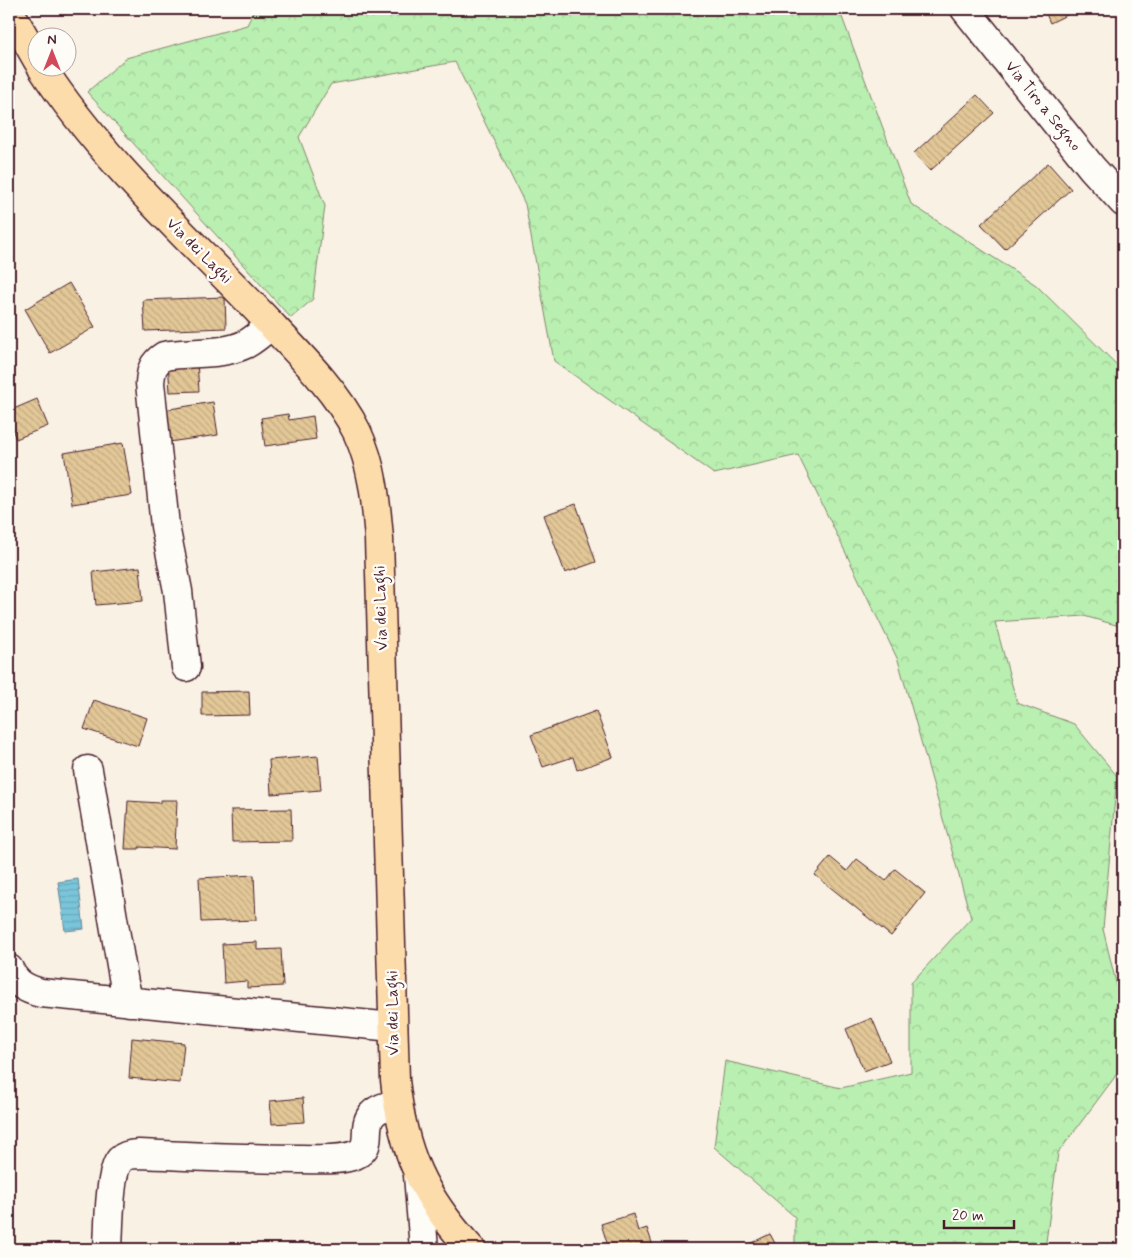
<svg xmlns="http://www.w3.org/2000/svg" width="1132" height="1258" viewBox="0 0 1132 1258" font-family="Mynerve,sans-serif">
<style>
.forest{fill:url(#forest-crowns);stroke:#82876e}
.water{fill:url(#water-rules);stroke:#678394}
.building{fill:url(#building-back-hatch);stroke:#4a1f2b}
.lines{fill:none;stroke-linecap:round;stroke-linejoin:round}
.minor-casing{stroke:#4a1f2b;stroke-width:31}
.major-casing{stroke:#4a1f2b;stroke-width:31}
.minor{stroke:#fdfcf7;stroke-width:28}
.major{stroke:#fddcac;stroke-width:28}
.labels{text-anchor:middle;dominant-baseline:central;stroke-width:5;stroke-linejoin:round;paint-order:stroke}
.street-label{font-size:16px;fill:#4a1f2b;stroke:#fdfcf7}
</style>
<defs>
<pattern id="forest-crowns" width="20" height="18" patternUnits="userSpaceOnUse" patternTransform="scale(1.25)"><rect width="20" height="18" fill="#b9efb0"/><path d="M2 6a3 3 0 1 1 6 0M12 15a3 3 0 1 1 6 0" fill="none" stroke="#a1cc98"/></pattern>
<pattern id="water-rules" width="6" height="5" patternUnits="userSpaceOnUse" patternTransform="scale(1.25)"><rect width="6" height="5" fill="#7ac5da"/><path d="M0 2.5h6" fill="none" stroke="#6ba9bb"/></pattern>
<pattern id="building-back-hatch" width="6" height="6" patternUnits="userSpaceOnUse" patternTransform="scale(1.25)"><rect width="6" height="6" fill="#e2c797"/><path d="M-1 5l2 2M0 0l6 6M5-1l2 2" fill="none" stroke="#c3aa82"/></pattern>
</defs>
<rect width="100%" height="100%" fill="#f8f1e4"/>
<filter id="ink" filterUnits="userSpaceOnUse"><feTurbulence type="fractalNoise" baseFrequency=".02" numOctaves="2"/><feDisplacementMap in="SourceGraphic" scale="10" xChannelSelector="R" yChannelSelector="G"/><feConvolveMatrix kernelMatrix="1 2 1 2 8 2 1 2 1" color-interpolation-filters="sRGB"/></filter>
<g filter="url(#ink)">
<path class="forest" d="M 255,9 L 839,9 L 911,204 L 1036,285 L 1123,371 L 1123,627 L 1084,616 L 995,622 L 1017,703 L 1074,724 L 1117,776 L 1103,929 L 1123,1012 L 1123,1066 L 1058,1153 L 1045,1249 L 795,1249 L 795,1217 L 714,1147 L 725,1061 L 841,1088 L 911,1072 L 911,983 L 971,918 L 898,660 L 798,455 L 714,474 L 554,361 L 525,204 L 455,62 L 331,84 L 299,137 L 325,206 L 313,299 L 291,318 L 87,92 L 126,58 L 247,25 Z"/>
<path class="water" d="M 78,879 L 84,929 L 65,931 L 58,882 Z"/>
<path class="building" d="M 1044,9 L 1076,9 L 1077,10 L 1050,23 Z
M 977,95 L 994,113 L 930,171 L 914,153 Z
M 1048,163 L 1071,189 L 1005,249 L 981,224 Z
M 69,283 L 95,327 L 50,353 L 25,309 Z
M 225,297 L 226,328 L 145,331 L 143,300 Z
M 197,361 L 199,391 L 170,392 L 168,362 Z
M 37,399 L 48,426 L 16,439 L 9,421 L 9,411 Z
M 213,402 L 218,435 L 162,443 L 157,411 Z
M 288,414 L 289,420 L 313,416 L 316,439 L 265,446 L 261,418 Z
M 123,443 L 132,495 L 72,504 L 64,453 Z
M 576,504 L 596,562 L 565,573 L 544,515 Z
M 140,567 L 143,601 L 96,605 L 93,572 Z
M 249,691 L 250,715 L 202,716 L 202,692 Z
M 94,700 L 147,718 L 138,746 L 84,729 Z
M 596,711 L 613,757 L 577,770 L 573,757 L 543,767 L 531,735 Z
M 318,756 L 321,790 L 271,794 L 269,760 Z
M 160,800 L 177,800 L 175,849 L 139,847 L 139,849 L 125,849 L 128,801 L 160,803 Z
M 291,809 L 292,841 L 232,842 L 231,810 Z
M 830,857 L 847,871 L 857,859 L 886,881 L 895,869 L 925,893 L 891,936 L 815,875 Z
M 254,875 L 256,920 L 201,922 L 199,878 Z
M 257,942 L 257,950 L 281,949 L 283,986 L 247,988 L 247,981 L 224,983 L 222,944 Z
M 872,1018 L 890,1061 L 864,1071 L 846,1029 Z
M 132,1038 L 184,1043 L 180,1083 L 129,1078 Z
M 303,1098 L 305,1122 L 272,1124 L 270,1101 Z
M 633,1214 L 638,1231 L 647,1228 L 654,1249 L 609,1249 L 601,1224 Z
M 770,1234 L 778,1249 L 747,1249 L 745,1246 Z"/>
<g class="lines">
<g class="minor-casing">
<path id="minor" d="M 965,9 L 1092,168 L 1123,202
M 186,667 L 178,591 L 165,526 L 150,383 C 151,370 153,363 164,356 C 191,351 221,356 246,344 C 255,339 263,332 271,325
M 88,770 L 124,983 L 129,1002
M 9,969 C 16,984 26,989 41,993 L 393,1027
M 418,1175 L 424,1249
M 108,1249 C 109,1231 109,1172 120,1160 C 125,1155 132,1154 138,1154 C 193,1156 247,1159 302,1159 C 318,1159 340,1161 355,1155 C 382,1144 346,1112 397,1104"/>
</g>
<g class="major-casing">
<path id="major" d="M 9,10 L 38,61
M 42,68 C 103,161 186,235 262,315 C 295,350 336,389 357,432 C 373,466 376,502 379,539 L 395,1080 C 403,1153 422,1195 471,1249"/>
</g>
<use href="#minor" class="minor"/>
<use href="#major" class="major"/>
</g>
</g>
<g class="labels">
<g class="street-label">
<text transform="translate(1043 106) rotate(51)">Via Tiro a Segno</text>
<text transform="translate(199 251) rotate(45)">Via dei Laghi</text>
<text transform="translate(381 608) rotate(-92)">Via dei Laghi</text>
<text transform="translate(393 1013) rotate(-91)">Via dei Laghi</text>
</g>
</g>
<rect width="1132" height="1258" fill="none" stroke="#fdfcf7" stroke-width="30"/>
<rect x="15" y="15" width="1102" height="1228" fill="none" stroke="#4a1f2b" stroke-width="2" filter="url(#ink)"/>
<g transform="translate(52 52)"><circle r="24" fill="#fdfcf7" stroke="#b5a4a5"/>
<path d="M0-4L9 19L0 12L-9 19Z" fill="#d1495b"/>
<text y="-8" font-size="14" font-weight="bold" text-anchor="middle" fill="#4a1f2b">N</text>
</g>
<path d="M944 1220v8h70v-8" fill="none" stroke="#4a1f2b" stroke-width="2.5"/>
<text x="952" y="1220" font-size="15" fill="#4a1f2b" stroke="#fdfcf7" stroke-width="4" paint-order="stroke">20 m</text>
</svg>
